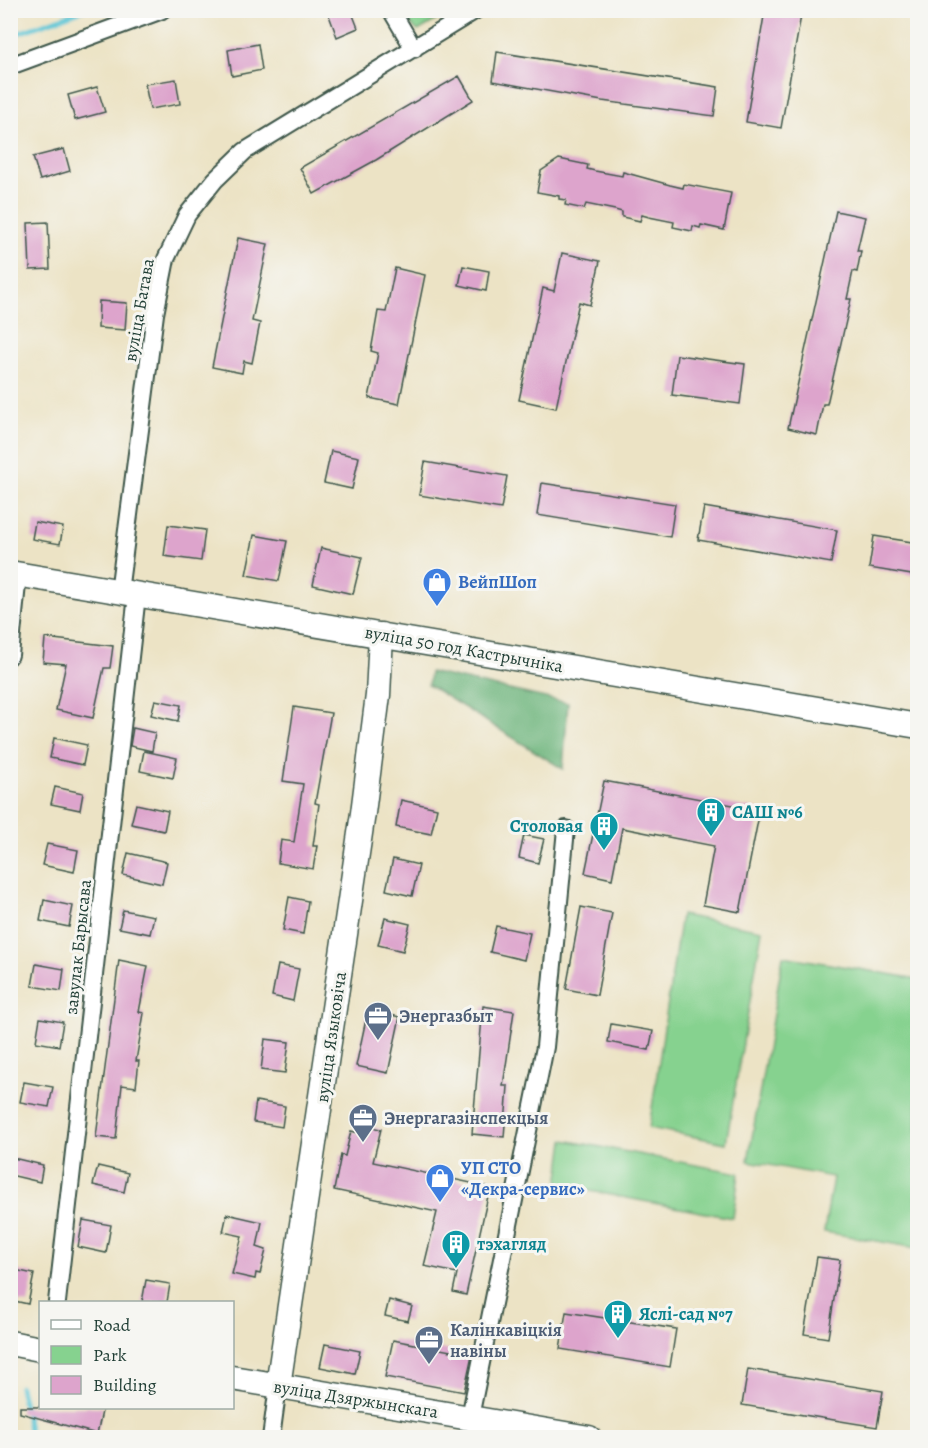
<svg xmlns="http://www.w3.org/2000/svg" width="928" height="1448" viewBox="0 0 928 1448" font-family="Alegreya,serif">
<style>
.green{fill:#86d28f;stroke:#528862;stroke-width:1.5}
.forest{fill:#6cb47a;stroke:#467857;stroke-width:1.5}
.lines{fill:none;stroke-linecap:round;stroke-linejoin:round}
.stream{stroke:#59c4d4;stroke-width:5}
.building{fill:#dda4cc}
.street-casing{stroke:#3e564a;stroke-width:20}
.secondary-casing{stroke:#3e564a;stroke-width:27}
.street{stroke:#fff;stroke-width:16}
.secondary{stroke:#fff;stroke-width:24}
.labels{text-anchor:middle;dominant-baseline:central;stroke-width:6;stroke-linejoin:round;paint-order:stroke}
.street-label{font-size:18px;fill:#1f3d34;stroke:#f6f6f2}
.shop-label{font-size:18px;font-weight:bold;fill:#366cbe;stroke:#f6f6f2;text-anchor:start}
.culture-label{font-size:18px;font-weight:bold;fill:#0d838f;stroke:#f6f6f2;text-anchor:start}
.service-label{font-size:18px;font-weight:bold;fill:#4e5e75;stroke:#f6f6f2;text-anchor:start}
</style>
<rect width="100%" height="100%" fill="#f6f6f2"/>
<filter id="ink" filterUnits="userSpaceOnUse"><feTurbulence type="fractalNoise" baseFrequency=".0167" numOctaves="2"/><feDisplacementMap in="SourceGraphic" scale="12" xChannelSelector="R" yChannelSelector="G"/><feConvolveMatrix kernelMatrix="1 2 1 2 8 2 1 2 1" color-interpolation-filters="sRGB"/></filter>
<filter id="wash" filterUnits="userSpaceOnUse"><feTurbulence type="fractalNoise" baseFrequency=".008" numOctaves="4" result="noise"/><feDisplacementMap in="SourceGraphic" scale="24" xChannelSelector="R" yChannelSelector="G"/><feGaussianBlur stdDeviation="1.35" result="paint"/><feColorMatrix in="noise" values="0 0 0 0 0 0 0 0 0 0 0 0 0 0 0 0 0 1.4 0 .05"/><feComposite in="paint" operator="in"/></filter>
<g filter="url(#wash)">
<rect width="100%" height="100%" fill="#ece3c5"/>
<path class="green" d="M 397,11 L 439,11 L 440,18 L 418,31 Z
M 681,915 L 762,930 L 726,1143 L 649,1128 Z
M 783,956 L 917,979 L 917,1248 L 824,1232 L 833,1177 L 748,1161 Z
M 564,1140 L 739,1173 L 733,1218 L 558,1185 Z"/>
<path class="forest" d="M 430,672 L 568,703 L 563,769 L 428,685 Z"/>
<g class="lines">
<path class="stream" d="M 10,36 L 83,10
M 20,1387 L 31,1438"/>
</g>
<g id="blocks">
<path class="building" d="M 327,10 L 351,10 L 358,28 L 337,37 Z
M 765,10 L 802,10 L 781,128 L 746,122 Z
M 258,44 L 262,70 L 232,76 L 228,50 Z
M 497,52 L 718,87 L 714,116 L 602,101 L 493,81 Z
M 459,76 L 473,100 L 376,160 L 314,194 L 300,168 Z
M 176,79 L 180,104 L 150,109 L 145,84 Z
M 97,87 L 105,112 L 75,120 L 68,95 Z
M 64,149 L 70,171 L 40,180 L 33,157 Z
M 559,159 L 588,165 L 587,169 L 595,171 L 622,176 L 623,172 L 670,185 L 683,188 L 684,184 L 731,193 L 724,230 L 701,225 L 700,228 L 693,226 L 692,231 L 673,227 L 674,222 L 649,217 L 642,215 L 640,221 L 622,217 L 622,212 L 615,210 L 586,204 L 584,209 L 565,205 L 566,200 L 559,199 L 559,196 L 537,192 L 541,171 Z
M 836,211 L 865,217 L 857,251 L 861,251 L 857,272 L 853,271 L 847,299 L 851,299 L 827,404 L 823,404 L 817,435 L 788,428 Z
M 48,222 L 50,269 L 30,270 L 28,223 Z
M 238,238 L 268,244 L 252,321 L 260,323 L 252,363 L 244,361 L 242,373 L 212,367 Z
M 562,253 L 600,261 L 590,305 L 579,302 L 556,408 L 519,400 L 543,288 L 554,291 Z
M 463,266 L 489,271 L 486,291 L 459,285 Z
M 395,268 L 425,275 L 399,404 L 369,398 L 378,353 L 371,351 L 378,311 L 386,312 Z
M 99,301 L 127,303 L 125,330 L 98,328 Z
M 677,355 L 745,364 L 740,404 L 672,395 Z
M 331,451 L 359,457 L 352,489 L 324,483 Z
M 425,462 L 507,476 L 501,509 L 419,495 Z
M 542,483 L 675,504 L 670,537 L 537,515 Z
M 704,507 L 837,530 L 831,563 L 698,540 Z
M 35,522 L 63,527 L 60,544 L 32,539 Z
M 168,525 L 205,530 L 201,561 L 164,556 Z
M 254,535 L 287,541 L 279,581 L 246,575 Z
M 874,536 L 918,543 L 918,576 L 869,568 Z
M 321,548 L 362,557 L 353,594 L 313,585 Z
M 45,638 L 113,646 L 110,668 L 104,668 L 93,718 L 56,710 L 66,664 L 43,662 Z
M 155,700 L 181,705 L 178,721 L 151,715 Z
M 294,707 L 331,713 L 315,803 L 319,804 L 313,846 L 317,846 L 313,869 L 278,863 L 281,840 L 294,842 L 303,784 L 283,781 Z
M 133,728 L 155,733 L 152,751 L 130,746 Z
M 54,738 L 87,745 L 83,765 L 50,758 Z
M 144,751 L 177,758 L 173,778 L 140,771 Z
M 604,781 L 760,810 L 740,912 L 703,905 L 714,846 L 622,828 L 612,879 L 585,873 Z
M 55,787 L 83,793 L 80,810 L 51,804 Z
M 401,800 L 437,808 L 431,834 L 396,827 Z
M 136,804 L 168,811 L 164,831 L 131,824 Z
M 524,835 L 544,839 L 538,863 L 519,858 Z
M 47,844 L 78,850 L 74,872 L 42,865 Z
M 128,853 L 167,862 L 162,884 L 123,875 Z
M 393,859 L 419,865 L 412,896 L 386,890 Z
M 289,897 L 308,901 L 303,934 L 283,930 Z
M 44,900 L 73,906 L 69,927 L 40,921 Z
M 581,907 L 612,913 L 597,995 L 566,989 Z
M 123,910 L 154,916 L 150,934 L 119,928 Z
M 385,918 L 410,924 L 403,951 L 378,945 Z
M 496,926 L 530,933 L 524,960 L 490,952 Z
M 119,960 L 148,966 L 139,1012 L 144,1013 L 136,1061 L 139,1061 L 136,1087 L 122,1085 L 116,1139 L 96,1137 Z
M 36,964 L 64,969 L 61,991 L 32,986 Z
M 278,965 L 299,969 L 293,1001 L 272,996 Z
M 483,1006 L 514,1011 L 503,1086 L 508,1086 L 504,1137 L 472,1134 Z
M 368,1010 L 400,1017 L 388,1073 L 356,1066 Z
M 40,1018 L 63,1022 L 59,1046 L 36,1042 Z
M 611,1024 L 653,1031 L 649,1050 L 608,1042 Z
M 265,1039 L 289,1042 L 285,1073 L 261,1070 Z
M 24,1082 L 53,1087 L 49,1107 L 20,1102 Z
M 256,1101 L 285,1106 L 282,1127 L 253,1122 Z
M 365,1126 L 381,1129 L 373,1162 L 490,1187 L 466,1295 L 453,1292 L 457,1273 L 424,1266 L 437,1212 L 334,1190 L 341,1155 L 345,1156 L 351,1131 L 363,1134 Z
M 13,1158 L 43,1165 L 40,1182 L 10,1175 Z
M 98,1166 L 128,1173 L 124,1192 L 93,1185 Z
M 227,1214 L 262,1222 L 257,1247 L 266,1250 L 260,1274 L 256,1273 L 255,1279 L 232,1274 L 242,1236 L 223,1232 Z
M 83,1220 L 111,1225 L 106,1253 L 78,1247 Z
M 817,1257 L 840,1260 L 828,1338 L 804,1334 Z
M 10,1269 L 34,1274 L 28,1304 L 10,1300 Z
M 146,1280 L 170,1284 L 167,1302 L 142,1302 Z
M 389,1300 L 412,1306 L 408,1321 L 385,1316 Z
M 566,1312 L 676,1329 L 670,1367 L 560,1349 Z
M 393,1340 L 472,1355 L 464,1392 L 385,1377 Z
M 325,1344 L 360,1351 L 355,1374 L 320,1367 Z
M 748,1369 L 883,1391 L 877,1427 L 742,1405 Z
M 20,1407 L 103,1407 L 97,1434 L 20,1413 Z"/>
</g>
</g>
<g filter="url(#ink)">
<use href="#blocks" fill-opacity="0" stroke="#3e564a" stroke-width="1.5"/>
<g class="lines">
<g class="street-casing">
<path id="street" d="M 391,10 L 414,49
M 10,66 L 162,10
M 119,592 L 155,314 L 166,259 L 187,215 L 215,180 L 245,151 L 476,10
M 10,655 L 18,574
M 57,1302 L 137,595
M 470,1417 L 545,1047 L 566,829
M 271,1438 L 278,1386
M 473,1438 L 480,1419"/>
</g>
<g class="secondary-casing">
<path id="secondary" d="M 10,573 L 918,726
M 10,1343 L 40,1349
M 232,1378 L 589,1438
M 278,1386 L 363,813 L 378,695 L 381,635"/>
</g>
<use href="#street" class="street"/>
<use href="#secondary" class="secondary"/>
</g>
</g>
<defs>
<g id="shop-pin" transform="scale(1.5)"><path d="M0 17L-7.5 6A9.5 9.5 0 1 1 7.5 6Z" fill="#3f7fe0" stroke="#f6f6f2"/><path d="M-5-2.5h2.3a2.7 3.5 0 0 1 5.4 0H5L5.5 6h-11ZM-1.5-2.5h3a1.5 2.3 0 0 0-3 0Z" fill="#fff"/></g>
<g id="building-pin" transform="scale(1.5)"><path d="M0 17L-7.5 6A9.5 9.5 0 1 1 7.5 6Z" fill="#0f9aa8" stroke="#f6f6f2"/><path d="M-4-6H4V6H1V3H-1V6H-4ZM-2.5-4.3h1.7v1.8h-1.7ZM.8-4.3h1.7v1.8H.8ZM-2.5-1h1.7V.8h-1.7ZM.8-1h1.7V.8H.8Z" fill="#fff"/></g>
<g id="office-pin" transform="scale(1.5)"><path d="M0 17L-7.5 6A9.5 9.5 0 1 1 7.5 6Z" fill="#5c6f8a" stroke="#f6f6f2"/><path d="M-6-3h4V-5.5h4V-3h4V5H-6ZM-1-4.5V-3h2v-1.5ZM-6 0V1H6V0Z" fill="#fff"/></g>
</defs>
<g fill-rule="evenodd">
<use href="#shop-pin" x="437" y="582"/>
<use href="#building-pin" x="711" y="812"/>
<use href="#building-pin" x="604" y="826"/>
<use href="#office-pin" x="378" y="1016"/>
<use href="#office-pin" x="363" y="1118"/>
<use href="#shop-pin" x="440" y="1178"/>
<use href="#building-pin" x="456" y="1244"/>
<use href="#building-pin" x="618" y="1314"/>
<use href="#office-pin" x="429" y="1340"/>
</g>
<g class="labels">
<g class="street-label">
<text transform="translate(139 310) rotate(-80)">вуліца Батава</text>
<text transform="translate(464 649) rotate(10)">вуліца 50 год Кастрычніка</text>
<text transform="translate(78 947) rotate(-84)">завулак Барысава</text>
<text transform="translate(331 1037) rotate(-82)">вуліца Языковіча</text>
<text transform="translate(356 1399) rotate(9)">вуліца Дзяржынскага</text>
</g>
<g class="shop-label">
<text x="458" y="582">ВейпШоп</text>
<text x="461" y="1168">УП СТО<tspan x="461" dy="21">«Декра-сервис»</tspan></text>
</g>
<g class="culture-label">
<text x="732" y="812">САШ №6</text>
<text x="583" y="826" text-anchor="end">Столовая</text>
<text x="477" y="1244">тэхагляд</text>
<text x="639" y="1314">Яслі-сад №7</text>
</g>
<g class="service-label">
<text x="399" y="1016">Энергазбыт</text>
<text x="384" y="1118">Энергагазінспекцыя</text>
<text x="450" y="1330">Калінкавіцкія<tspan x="450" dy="21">навіны</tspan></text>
</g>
</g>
<rect width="928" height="1448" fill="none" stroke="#f6f6f2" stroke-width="36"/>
<rect x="39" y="1301" width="195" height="108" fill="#f6f6f2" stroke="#a0aca6" stroke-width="1.5"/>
<rect x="51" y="1320" width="30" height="9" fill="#ffffff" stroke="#a0aca6" stroke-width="1.5"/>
<text x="93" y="1331" font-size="18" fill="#1f3d34">Road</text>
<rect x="51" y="1346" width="30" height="18" fill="#86d28f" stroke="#a0aca6" stroke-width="1.5"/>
<text x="93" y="1361" font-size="18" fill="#1f3d34">Park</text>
<rect x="51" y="1376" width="30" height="18" fill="#dda4cc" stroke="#a0aca6" stroke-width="1.5"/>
<text x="93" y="1391" font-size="18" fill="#1f3d34">Building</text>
</svg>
